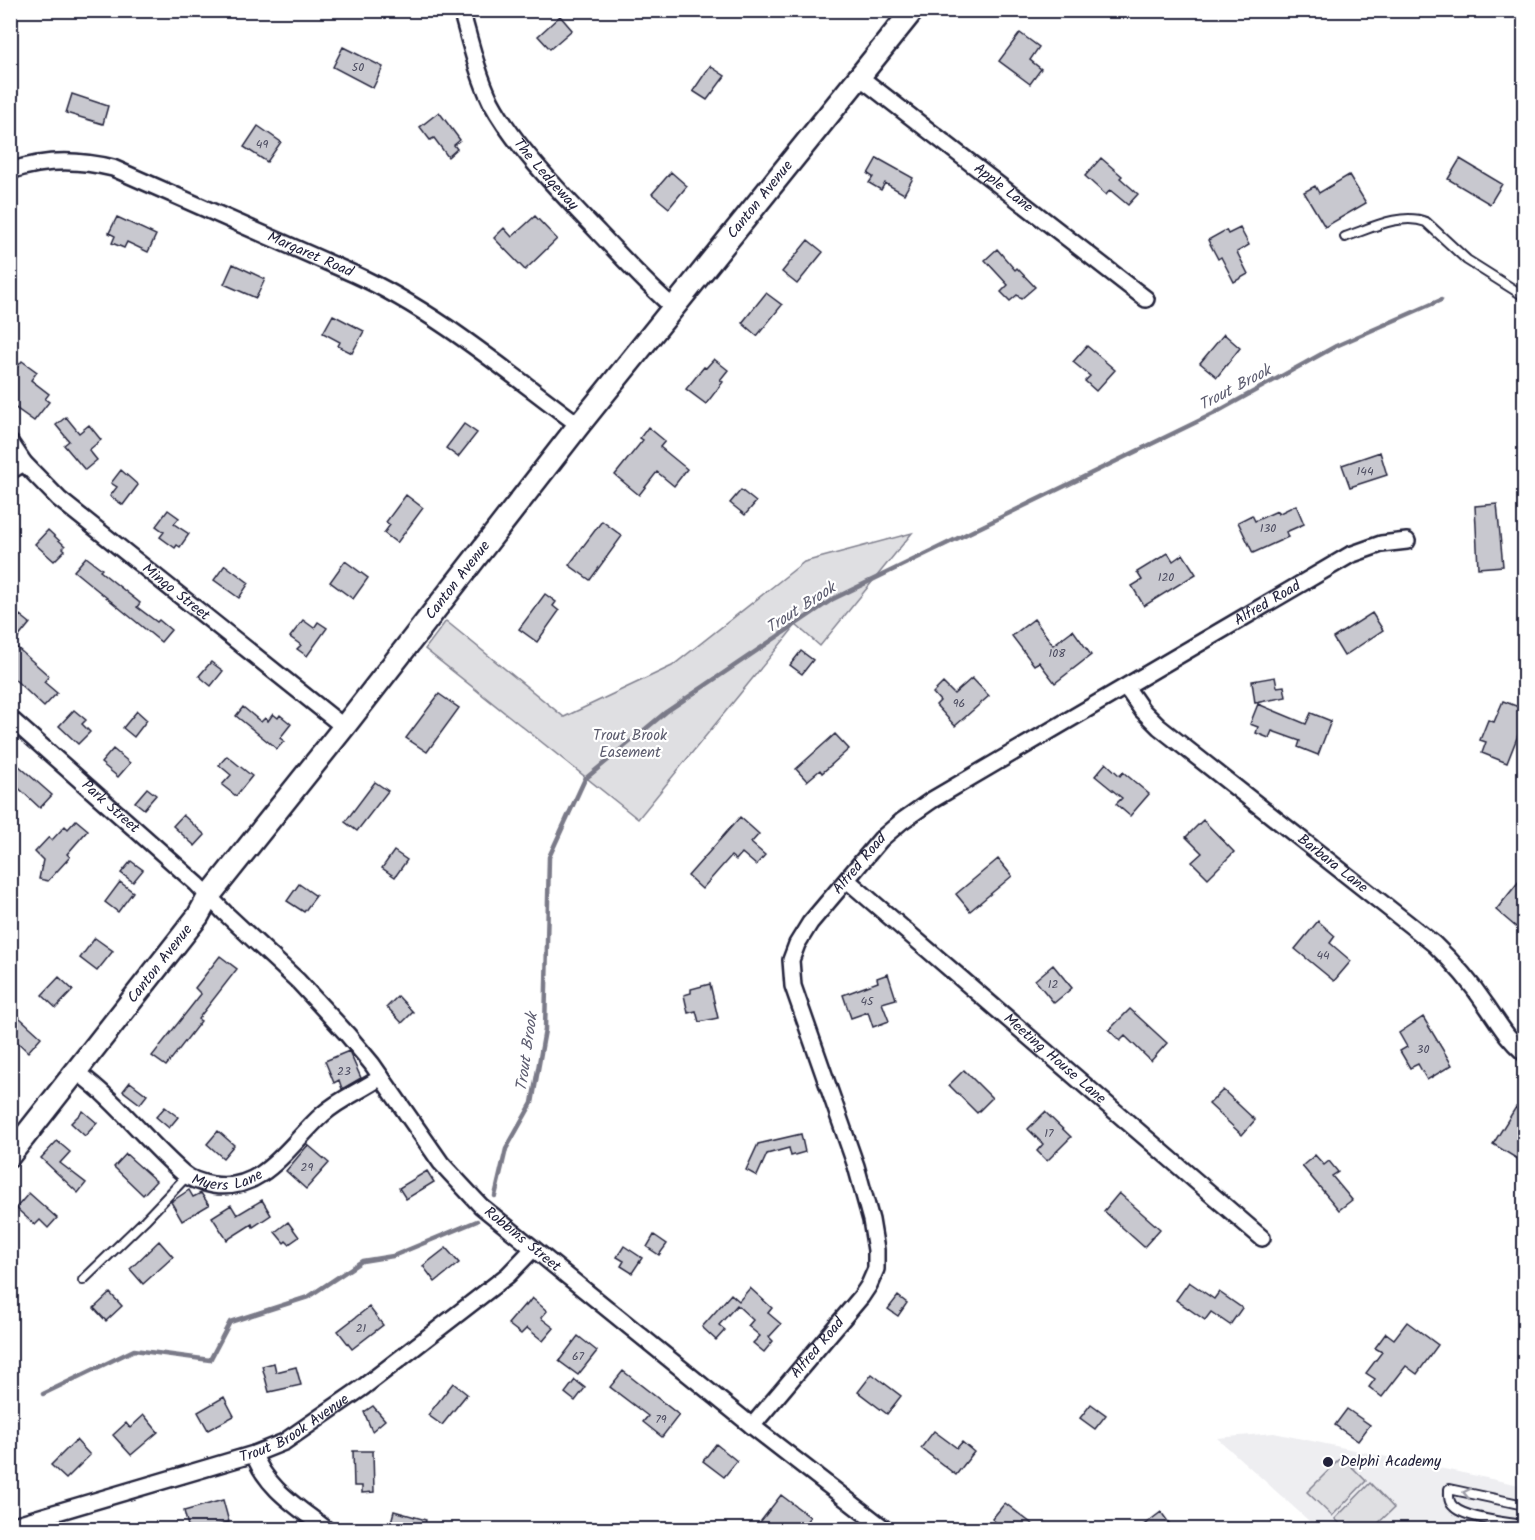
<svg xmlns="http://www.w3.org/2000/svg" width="1535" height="1540" viewBox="0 0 1535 1540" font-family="Kalam,sans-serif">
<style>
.built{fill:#eeeef1}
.green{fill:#dfdfe2;stroke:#80808e;stroke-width:1.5}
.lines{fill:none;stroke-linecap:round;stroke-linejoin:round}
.stream{stroke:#7a7a88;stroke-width:4.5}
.building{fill:#c8c8cf;stroke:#22223b;stroke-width:1.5}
.service-casing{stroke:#22223b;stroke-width:12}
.minor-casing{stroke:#22223b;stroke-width:20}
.secondary-casing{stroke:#22223b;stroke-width:26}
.service{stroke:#fff;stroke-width:8}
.minor{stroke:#fff;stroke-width:15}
.secondary{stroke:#fff;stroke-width:21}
.oneway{stroke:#9c9ca7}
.poi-dot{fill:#22223b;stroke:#fff;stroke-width:2}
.labels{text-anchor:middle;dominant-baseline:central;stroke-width:4.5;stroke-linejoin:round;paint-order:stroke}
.number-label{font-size:12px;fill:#4c4c60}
.street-label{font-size:15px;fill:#22223b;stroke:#fff}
.park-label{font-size:15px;fill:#5b5b6d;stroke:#fff}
.poi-label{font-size:15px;fill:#22223b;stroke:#fff;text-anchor:start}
.water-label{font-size:16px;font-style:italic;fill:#5c5c6f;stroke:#fff}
</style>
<rect width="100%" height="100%" fill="#fff"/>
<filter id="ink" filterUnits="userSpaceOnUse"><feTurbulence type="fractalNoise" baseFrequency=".0167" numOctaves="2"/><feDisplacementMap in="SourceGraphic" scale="12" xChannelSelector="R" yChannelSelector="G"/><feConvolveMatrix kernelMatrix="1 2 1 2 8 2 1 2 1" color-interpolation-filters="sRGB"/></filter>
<g filter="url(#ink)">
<path class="built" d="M 1274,1433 L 1524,1486 L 1524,1529 L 1318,1529 L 1217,1438 Z"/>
<path class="green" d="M 912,533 L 820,646 L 796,625 L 638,819 L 425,649 L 446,621 L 564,717 L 672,666 L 804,562 Z
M 1342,1457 L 1366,1481 L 1332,1516 L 1307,1492 Z
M 1370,1483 L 1394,1508 L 1372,1529 L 1346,1529 L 1335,1519 Z"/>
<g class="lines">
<path class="stream" d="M 495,1196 L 506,1149 L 532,1103 L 545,1030 L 549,857 L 585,779 L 666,712 L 833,599 L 1213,414 L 1336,346 L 1441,300
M 43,1394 L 134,1350 L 210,1360 L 230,1322 L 308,1297 L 362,1261 L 393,1256 L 477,1221"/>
</g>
<path class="building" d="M 560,16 L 572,30 L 550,49 L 538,36 Z
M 1020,33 L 1039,47 L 1030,60 L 1041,69 L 1030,84 L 999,61 Z
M 343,47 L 383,67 L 373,88 L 333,67 Z
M 710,66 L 725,76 L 707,100 L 693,91 Z
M 72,94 L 108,106 L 103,124 L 66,113 Z
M 439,112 L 460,140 L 454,145 L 457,149 L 448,157 L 434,138 L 430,140 L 420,127 Z
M 258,126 L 281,142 L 267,162 L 244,147 Z
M 877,158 L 913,178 L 904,194 L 885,183 L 881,190 L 869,183 L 873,177 L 868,174 Z
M 1101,158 L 1122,176 L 1120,178 L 1138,194 L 1128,205 L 1110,190 L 1106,195 L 1085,176 Z
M 1460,159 L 1502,184 L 1490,204 L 1448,179 Z
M 671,172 L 687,186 L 669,208 L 652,194 Z
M 1349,175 L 1366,203 L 1325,227 L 1304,192 L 1315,186 L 1319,193 Z
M 535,216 L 557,239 L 525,270 L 494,238 L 504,228 L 512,237 Z
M 117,217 L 156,235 L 148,252 L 127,242 L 124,248 L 112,243 L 115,236 L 109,233 Z
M 1240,228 L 1249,245 L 1237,252 L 1248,274 L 1234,282 L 1221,257 L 1218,259 L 1208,240 L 1226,230 L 1228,234 Z
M 808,240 L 823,252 L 797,284 L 782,272 Z
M 997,249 L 1015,270 L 1017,268 L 1035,287 L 1021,299 L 1017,295 L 1010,301 L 1001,292 L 1008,285 L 985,260 Z
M 233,264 L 265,279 L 256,298 L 224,284 Z
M 766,293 L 782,305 L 757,336 L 742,323 Z
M 333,315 L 364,331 L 352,353 L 338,346 L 340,342 L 323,333 Z
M 1224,334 L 1240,348 L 1217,377 L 1200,363 Z
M 1087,346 L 1115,370 L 1096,391 L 1085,381 L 1090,376 L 1073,362 Z
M 714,359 L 728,370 L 720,380 L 723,382 L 706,404 L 686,389 L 704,367 L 706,368 Z
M 22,361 L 37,372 L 31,380 L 49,394 L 45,399 L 49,402 L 34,421 L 10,404 L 10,376 Z
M 66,417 L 79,433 L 89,425 L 101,440 L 89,450 L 97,460 L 85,470 L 64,445 L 69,441 L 56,425 Z
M 464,424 L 477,433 L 458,457 L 446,448 Z
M 648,427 L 665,441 L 660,447 L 687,469 L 674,486 L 657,472 L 639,495 L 615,475 L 643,440 L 640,438 Z
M 1380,452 L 1387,475 L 1350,487 L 1342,465 Z
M 121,470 L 138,485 L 123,505 L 110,496 L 117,487 L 111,483 Z
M 741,490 L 756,502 L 745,515 L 730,503 Z
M 406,495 L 423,508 L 397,543 L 384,533 L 390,525 L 386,522 Z
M 1497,504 L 1503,566 L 1478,568 L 1475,506 Z
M 1296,505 L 1304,524 L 1286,532 L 1288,537 L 1253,553 L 1238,522 L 1252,515 L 1255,521 L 1277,511 L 1278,514 Z
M 168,510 L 179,518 L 174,524 L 189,534 L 180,547 L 177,545 L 175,548 L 160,537 L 164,532 L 156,526 Z
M 602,521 L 622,536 L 590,580 L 569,565 Z
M 48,530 L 65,546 L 63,548 L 65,550 L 54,561 L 35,544 Z
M 1168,553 L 1173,561 L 1183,554 L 1196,574 L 1144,606 L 1132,586 L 1142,580 L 1137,572 Z
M 86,557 L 102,569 L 100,571 L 140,603 L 137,607 L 157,622 L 159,620 L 171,630 L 161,642 L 74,571 Z
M 345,561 L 368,578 L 353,599 L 330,582 Z
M 225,565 L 249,583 L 239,598 L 214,580 Z
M 545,594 L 556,602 L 553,606 L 559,611 L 537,642 L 519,629 Z
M 1372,613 L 1383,630 L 1344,656 L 1333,638 Z
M 20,615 L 30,623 L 13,644 L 49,676 L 44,682 L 57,693 L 44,707 L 10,675 L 10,627 Z
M 1034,619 L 1053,645 L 1073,630 L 1091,655 L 1055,683 L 1039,662 L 1034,665 L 1012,636 Z
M 303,620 L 314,628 L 318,622 L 327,628 L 307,656 L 297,649 L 301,645 L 290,637 Z
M 801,651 L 813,660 L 802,674 L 790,665 Z
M 211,662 L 223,671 L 211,686 L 199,676 Z
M 1275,677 L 1277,687 L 1284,686 L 1286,697 L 1255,703 L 1252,681 Z
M 972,678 L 989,696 L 955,726 L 936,705 L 940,701 L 933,693 L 943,683 L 954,694 Z
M 439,694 L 459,708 L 427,752 L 406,738 Z
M 1503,701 L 1524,709 L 1524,720 L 1507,763 L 1482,753 L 1486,742 L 1480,740 L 1488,720 L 1494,722 Z
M 1258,704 L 1306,724 L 1311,713 L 1331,721 L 1318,755 L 1298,747 L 1300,741 L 1272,731 L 1269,738 L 1256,733 L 1258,727 L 1250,724 Z
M 243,707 L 261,722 L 265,718 L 268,721 L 273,714 L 278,718 L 280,715 L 291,724 L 280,738 L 284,741 L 277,749 L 236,716 Z
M 74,710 L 86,720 L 82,724 L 90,732 L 78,744 L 59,726 Z
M 137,711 L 147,720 L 134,737 L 123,728 Z
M 835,734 L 849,749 L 822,773 L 820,770 L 807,781 L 796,769 Z
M 113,749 L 130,763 L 118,777 L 101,763 Z
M 227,756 L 252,776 L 236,796 L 222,785 L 231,775 L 219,765 Z
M 10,758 L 52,795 L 40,808 L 10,780 Z
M 1106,763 L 1120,776 L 1123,772 L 1149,794 L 1130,816 L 1116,804 L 1122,798 L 1095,776 Z
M 375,782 L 388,791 L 357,831 L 345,822 Z
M 147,788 L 156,795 L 144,809 L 135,802 Z
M 183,815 L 205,835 L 195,846 L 173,826 Z
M 740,817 L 759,834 L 751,843 L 765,855 L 756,865 L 742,853 L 736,860 L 731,856 L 702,889 L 688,876 Z
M 76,820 L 88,830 L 67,854 L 70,857 L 48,881 L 39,879 L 43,860 L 35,852 L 49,837 L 52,840 L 65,826 L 68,829 Z
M 1203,820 L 1234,852 L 1208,878 L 1192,862 L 1202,853 L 1186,837 Z
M 394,851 L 407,860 L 395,877 L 382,868 Z
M 998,859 L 1012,876 L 970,911 L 956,894 Z
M 131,861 L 143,870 L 133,882 L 121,873 Z
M 1524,875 L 1524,917 L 1516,927 L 1496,910 Z
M 120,882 L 133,892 L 118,912 L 105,902 Z
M 299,884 L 316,896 L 304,912 L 287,901 Z
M 1318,921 L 1335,936 L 1330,943 L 1351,961 L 1334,981 L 1295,949 Z
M 95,938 L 113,951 L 97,971 L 80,958 Z
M 220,956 L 237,969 L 198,1019 L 201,1021 L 166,1066 L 152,1056 L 201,994 L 195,988 Z
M 1053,965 L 1072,988 L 1054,1003 L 1035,980 Z
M 888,974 L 896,999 L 882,1003 L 889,1021 L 873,1027 L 868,1012 L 851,1018 L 843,995 L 878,982 L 877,978 Z
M 59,977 L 73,990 L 56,1008 L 42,995 Z
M 710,984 L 718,1018 L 699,1022 L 696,1011 L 688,1013 L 684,995 L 691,993 L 691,989 Z
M 398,996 L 413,1012 L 402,1023 L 387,1007 Z
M 10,1009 L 41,1037 L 28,1052 L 10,1035 Z
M 1130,1009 L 1167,1043 L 1151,1061 L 1125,1036 L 1120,1041 L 1109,1030 Z
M 1423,1017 L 1452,1065 L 1427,1080 L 1418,1064 L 1410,1068 L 1400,1051 L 1407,1047 L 1399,1033 Z
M 349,1051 L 361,1078 L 342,1089 L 339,1080 L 334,1083 L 325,1061 Z
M 964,1070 L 992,1098 L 977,1113 L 949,1085 Z
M 130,1082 L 147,1095 L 140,1104 L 123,1091 Z
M 1223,1090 L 1255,1120 L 1242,1135 L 1209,1104 Z
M 165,1107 L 178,1117 L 169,1128 L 156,1117 Z
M 1516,1107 L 1524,1112 L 1524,1163 L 1493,1144 Z
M 83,1111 L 97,1123 L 85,1136 L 71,1123 Z
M 1045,1112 L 1071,1137 L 1047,1161 L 1037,1151 L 1043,1144 L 1028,1129 Z
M 218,1131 L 234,1145 L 223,1158 L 207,1144 Z
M 801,1134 L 805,1152 L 791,1156 L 789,1148 L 767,1154 L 757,1176 L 746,1170 L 758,1144 Z
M 57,1141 L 70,1152 L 60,1163 L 86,1183 L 78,1193 L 41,1158 Z
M 308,1145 L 329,1163 L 306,1189 L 286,1171 Z
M 126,1154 L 156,1181 L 143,1195 L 114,1167 Z
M 1315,1155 L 1324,1165 L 1329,1161 L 1338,1172 L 1332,1176 L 1352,1200 L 1339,1210 L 1302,1166 Z
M 427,1171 L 434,1182 L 406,1199 L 399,1188 Z
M 189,1190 L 193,1197 L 201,1193 L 209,1205 L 182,1221 L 171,1202 Z
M 29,1193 L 57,1218 L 48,1228 L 40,1220 L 35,1225 L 16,1208 Z
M 1119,1193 L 1160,1229 L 1144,1247 L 1104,1211 Z
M 262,1200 L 271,1215 L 253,1227 L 252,1224 L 227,1240 L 212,1217 L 231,1205 L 237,1215 Z
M 288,1222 L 299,1237 L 289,1244 L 286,1241 L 284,1243 L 275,1232 Z
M 654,1235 L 667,1244 L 659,1255 L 647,1247 Z
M 159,1241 L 173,1257 L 143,1284 L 130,1269 Z
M 624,1246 L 642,1258 L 632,1273 L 621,1266 L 624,1261 L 617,1257 Z
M 446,1248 L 459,1263 L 435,1282 L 423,1266 Z
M 1189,1282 L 1214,1299 L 1219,1292 L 1242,1308 L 1230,1325 L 1211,1312 L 1205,1320 L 1176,1300 Z
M 750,1288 L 772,1308 L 768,1313 L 781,1324 L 769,1337 L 773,1341 L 764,1352 L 753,1343 L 760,1336 L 748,1326 L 753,1320 L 737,1305 L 719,1325 L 725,1330 L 716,1340 L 702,1327 L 731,1294 L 739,1301 Z
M 110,1293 L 122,1306 L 106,1321 L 94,1308 Z
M 898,1296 L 907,1303 L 898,1316 L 888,1309 Z
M 532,1298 L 547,1311 L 541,1318 L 554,1328 L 543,1341 L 527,1328 L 521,1334 L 508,1324 L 525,1304 L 526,1306 Z
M 369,1307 L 383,1325 L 352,1349 L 338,1331 Z
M 1407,1322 L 1438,1345 L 1417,1374 L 1406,1366 L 1382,1397 L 1369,1387 L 1375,1379 L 1366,1373 L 1382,1352 L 1375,1348 L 1386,1333 L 1394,1339 Z
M 578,1336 L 597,1351 L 578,1375 L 559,1361 Z
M 274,1363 L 276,1372 L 296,1367 L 301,1385 L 269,1392 L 262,1366 Z
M 623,1371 L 679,1415 L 662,1437 L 643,1422 L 648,1416 L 610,1387 Z
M 872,1374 L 901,1396 L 887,1414 L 858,1392 Z
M 575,1380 L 585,1388 L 575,1401 L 565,1393 Z
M 453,1383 L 467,1394 L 442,1425 L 428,1415 Z
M 224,1397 L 234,1416 L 208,1430 L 198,1412 Z
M 1091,1404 L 1106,1415 L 1095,1429 L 1080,1418 Z
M 373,1406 L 385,1420 L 372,1431 L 364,1412 Z
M 1347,1409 L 1370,1425 L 1358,1441 L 1335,1425 Z
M 144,1415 L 158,1432 L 131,1455 L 113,1435 L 126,1423 L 130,1428 Z
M 934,1431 L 957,1448 L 962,1442 L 974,1452 L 956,1475 L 921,1448 Z
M 76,1440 L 90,1455 L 66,1479 L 51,1465 Z
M 716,1444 L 737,1461 L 724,1477 L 703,1461 Z
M 353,1451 L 373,1451 L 374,1492 L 362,1493 L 362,1486 L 354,1486 Z
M 781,1495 L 810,1517 L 800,1530 L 754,1530 Z
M 223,1500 L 229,1522 L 203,1530 L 189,1530 L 184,1511 Z
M 1005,1503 L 1040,1530 L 1005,1530 L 992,1519 Z
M 394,1511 L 426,1520 L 424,1530 L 404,1530 L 390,1526 Z
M 1161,1512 L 1174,1530 L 1137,1530 Z"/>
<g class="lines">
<g class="service-casing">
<path id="service" d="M 1345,237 C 1369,229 1401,212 1426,222 L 1467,260 L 1524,296
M 83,1280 L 145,1220 L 187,1176
M 1524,1505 L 1449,1489 C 1449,1496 1448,1502 1454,1507 C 1465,1518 1508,1523 1524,1525"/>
</g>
<g class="minor-casing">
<g id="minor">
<path id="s1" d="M 461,10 C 470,41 477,73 491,102 C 515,147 564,196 599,233 C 624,259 647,285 674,308"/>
<path id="s2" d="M 861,78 L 1146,299"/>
<path id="s3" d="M 10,171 C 44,159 78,159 113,168 L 354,274 C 436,311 507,372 579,425"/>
<path id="s4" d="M 10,442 L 24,463 L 59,499 L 344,727"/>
<path d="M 10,471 L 24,463"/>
<path id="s5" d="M 1126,687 L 1142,710 L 1159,727 L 1434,944 C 1453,962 1472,984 1486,1005 C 1500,1025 1506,1037 1524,1053"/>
<path id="s6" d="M 10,718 L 197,884 L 225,913 L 298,981 L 347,1034 L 372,1064 L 441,1163 L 481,1206 L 752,1426 L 886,1530"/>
<path id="s7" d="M 847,880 L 1262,1238"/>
<path id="s8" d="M 77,1072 C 117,1101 146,1141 183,1173 C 191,1180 202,1183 213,1185 C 264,1193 290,1143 323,1114 C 341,1098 363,1090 381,1077"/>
<path id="s9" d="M 752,1426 L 861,1297 L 869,1285 L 876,1269 L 876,1250 L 871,1220 L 856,1166 L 793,986 L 791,960 L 797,944 L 810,923 L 881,839 L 902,821 L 932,800 L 1350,555 L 1381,544 L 1407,541"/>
<path d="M 254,1454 C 266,1489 300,1508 327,1530"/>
<path id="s10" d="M 10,1526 L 254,1454 L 284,1442 L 362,1388 L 508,1275 L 533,1249"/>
</g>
</g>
<g class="secondary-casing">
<g id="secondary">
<path id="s11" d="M 10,1155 L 198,916 L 209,896 L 344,727 L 579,425 L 913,10"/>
</g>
</g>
<use href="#service" class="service"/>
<use href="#minor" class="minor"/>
<use href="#secondary" class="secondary"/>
</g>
<defs><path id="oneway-chevron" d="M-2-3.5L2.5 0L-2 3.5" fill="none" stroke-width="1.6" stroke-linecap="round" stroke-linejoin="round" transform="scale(1.5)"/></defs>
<use class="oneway" href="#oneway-chevron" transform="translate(1467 1493) rotate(-168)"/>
</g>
<circle class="poi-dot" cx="1328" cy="1462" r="6"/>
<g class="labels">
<g class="number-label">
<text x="358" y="67">50</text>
<text x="262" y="144">49</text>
<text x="1365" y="471">144</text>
<text x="1268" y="528">130</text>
<text x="1166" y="577">120</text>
<text x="1057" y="653">108</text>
<text x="959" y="703">96</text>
<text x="1323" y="955">44</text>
<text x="1053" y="984">12</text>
<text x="867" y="1001">45</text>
<text x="1423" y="1049">30</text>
<text x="344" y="1071">23</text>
<text x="1049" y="1133">17</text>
<text x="307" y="1167">29</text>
<text x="361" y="1328">21</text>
<text x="578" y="1356">67</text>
<text x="661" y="1419">79</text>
</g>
<g class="street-label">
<text stroke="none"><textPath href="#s1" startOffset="188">The Ledgeway</textPath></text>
<text stroke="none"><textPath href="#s2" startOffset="180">Apple Lane</textPath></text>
<text stroke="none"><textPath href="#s11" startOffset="1215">Canton Avenue</textPath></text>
<text stroke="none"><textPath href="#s3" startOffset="320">Margaret Road</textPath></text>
<text stroke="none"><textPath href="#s11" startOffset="729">Canton Avenue</textPath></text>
<text stroke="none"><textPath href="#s4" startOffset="225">Mingo Street</textPath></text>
<text stroke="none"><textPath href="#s9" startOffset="1128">Alfred Road</textPath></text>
<text stroke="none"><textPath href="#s6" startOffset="134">Park Street</textPath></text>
<text stroke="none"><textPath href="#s5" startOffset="273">Barbara Lane</textPath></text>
<text stroke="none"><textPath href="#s9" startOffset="642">Alfred Road</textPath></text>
<text stroke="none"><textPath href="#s11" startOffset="243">Canton Avenue</textPath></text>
<text stroke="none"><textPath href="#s7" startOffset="274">Meeting House Lane</textPath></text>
<text stroke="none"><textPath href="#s8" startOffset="194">Myers Lane</textPath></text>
<text stroke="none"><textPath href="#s6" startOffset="734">Robbins Street</textPath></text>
<text stroke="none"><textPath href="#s9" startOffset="102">Alfred Road</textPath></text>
<text stroke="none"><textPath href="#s10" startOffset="302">Trout Brook Avenue</textPath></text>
</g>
<g class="park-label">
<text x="630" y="736">Trout Brook<tspan x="630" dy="17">Easement</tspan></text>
</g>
<g class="poi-label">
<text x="1340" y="1462">Delphi Academy</text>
</g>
<g class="water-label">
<text transform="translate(1235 388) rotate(-28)">Trout Brook</text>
<text transform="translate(801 608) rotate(-33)">Trout Brook</text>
<text transform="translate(527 1052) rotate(-82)">Trout Brook</text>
</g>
</g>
<rect width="1535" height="1540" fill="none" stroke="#fff" stroke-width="36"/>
<rect x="18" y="18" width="1499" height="1504" fill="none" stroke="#22223b" stroke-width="2" filter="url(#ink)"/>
</svg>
